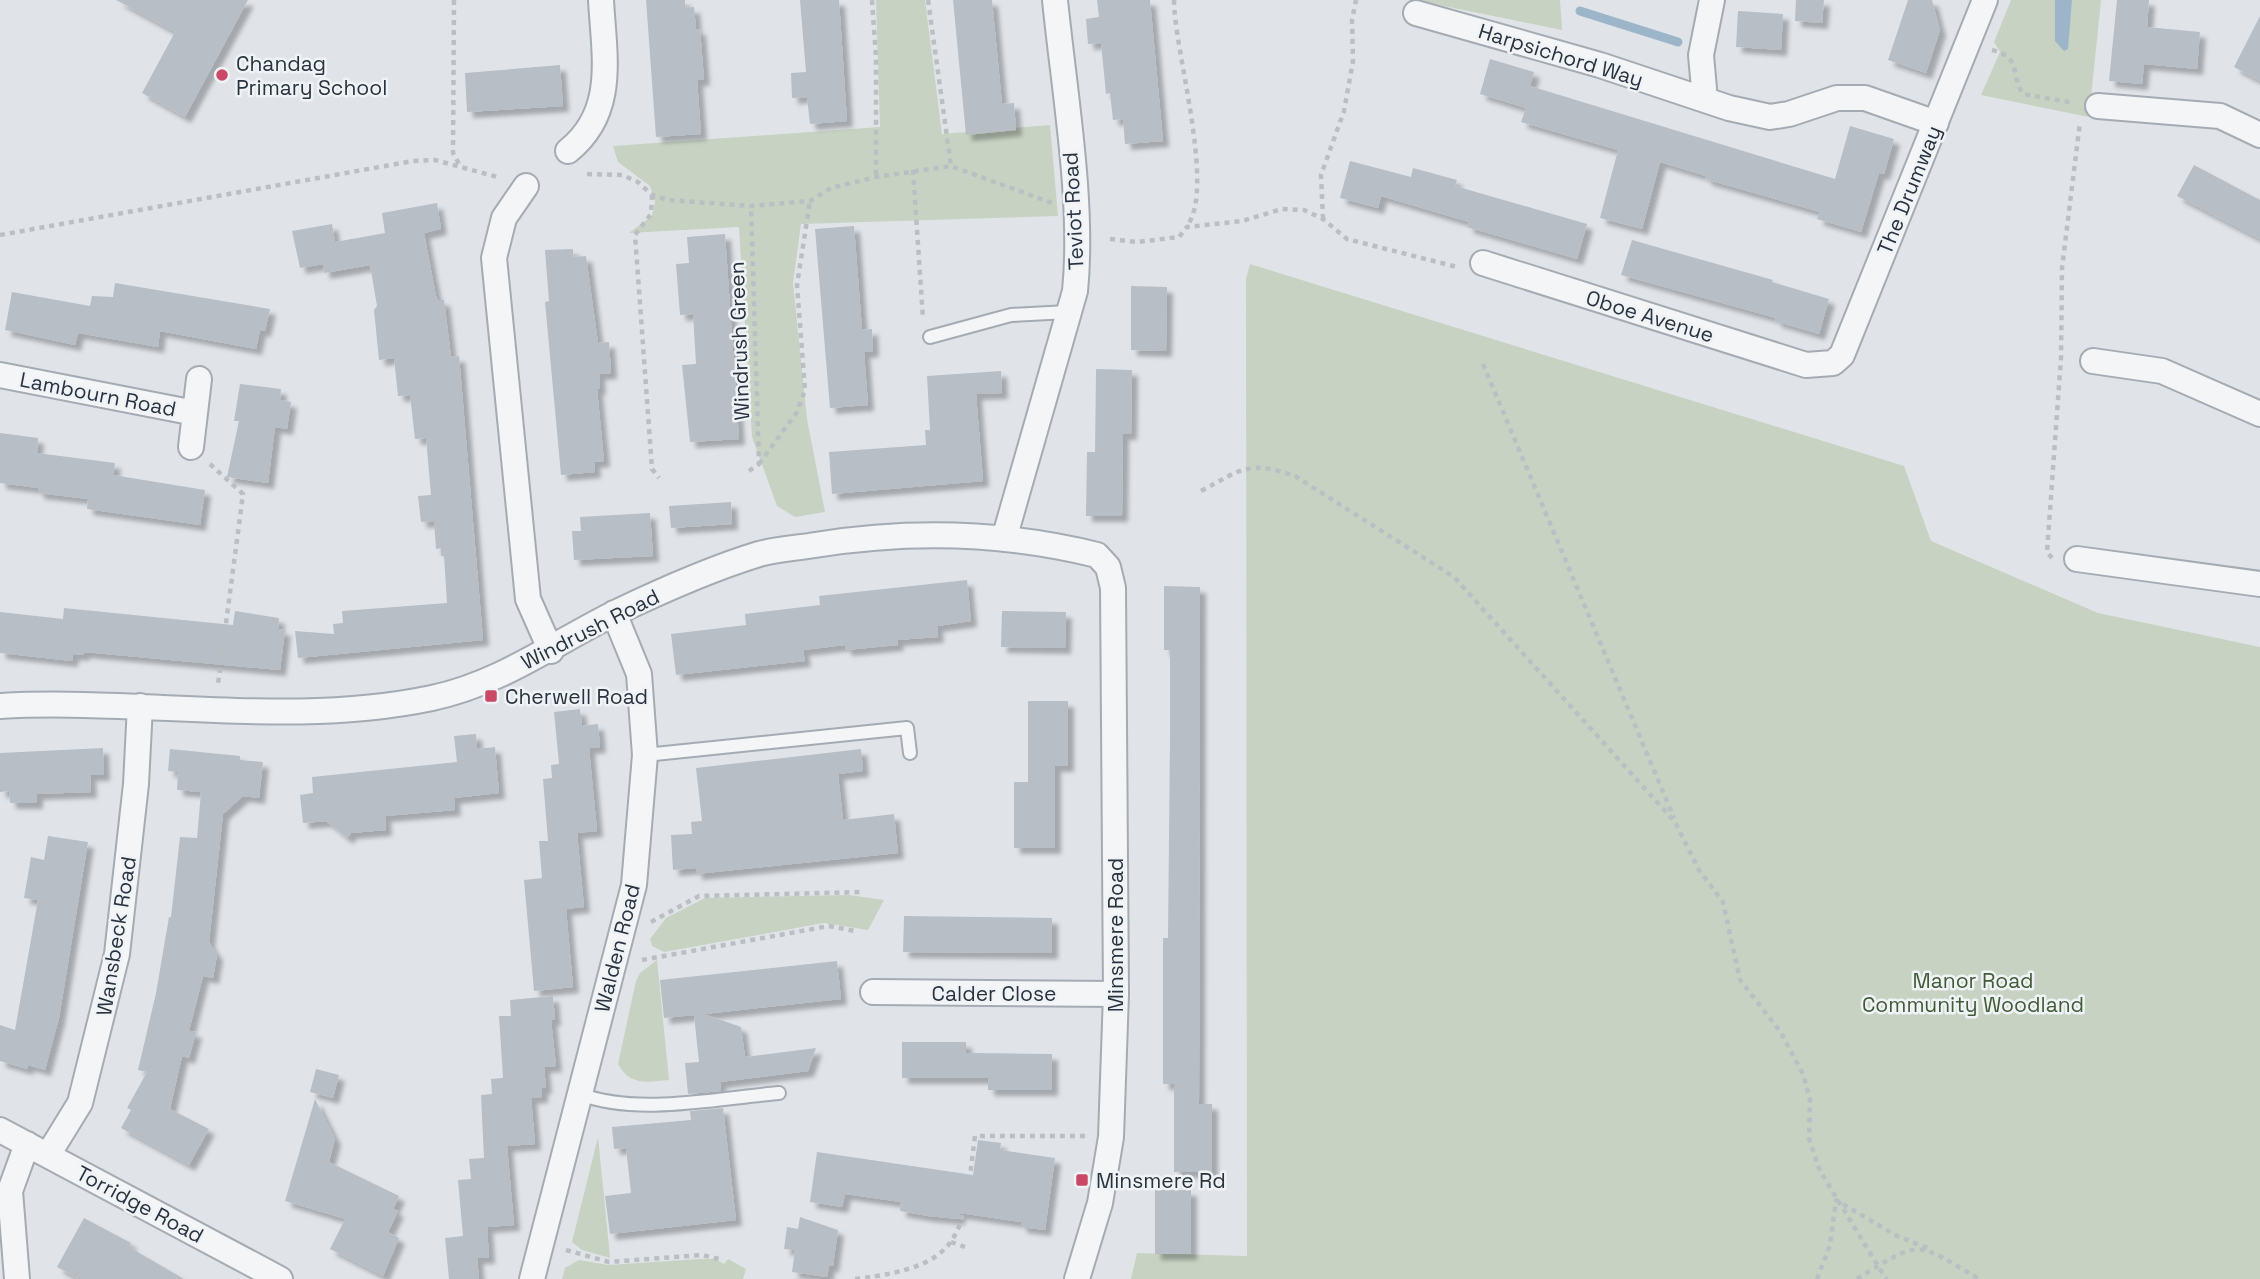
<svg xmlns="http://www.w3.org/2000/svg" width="2260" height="1279" viewBox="0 0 2260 1279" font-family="'Space Grotesk',sans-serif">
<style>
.green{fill:#c7d2c2}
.water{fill:#9cb5c8}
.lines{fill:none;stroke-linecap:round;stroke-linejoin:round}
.stream{stroke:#9cb5c8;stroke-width:9}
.building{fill:#b8bec5;filter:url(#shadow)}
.lane-casing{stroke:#a5abb3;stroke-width:16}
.street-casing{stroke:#a5abb3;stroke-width:28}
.path{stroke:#babfc4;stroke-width:4.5;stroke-dasharray:5 5;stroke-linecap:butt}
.lane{stroke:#f3f5f7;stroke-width:12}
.street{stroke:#f3f5f7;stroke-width:24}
.poi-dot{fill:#ca4967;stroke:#f0f3f6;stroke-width:2.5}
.labels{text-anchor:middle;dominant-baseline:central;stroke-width:5;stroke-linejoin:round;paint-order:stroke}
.street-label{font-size:21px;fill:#293340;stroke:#f0f3f6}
.poi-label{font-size:21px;fill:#293340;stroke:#f0f3f6;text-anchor:start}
.park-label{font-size:21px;fill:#415b37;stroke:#f0f3f6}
</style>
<defs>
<filter id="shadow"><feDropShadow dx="6" dy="6" stdDeviation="2" flood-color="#0004"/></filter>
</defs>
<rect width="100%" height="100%" fill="#e0e4e9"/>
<path class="green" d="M 876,0 L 925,0 L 942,134 L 1050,125 L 1058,216 L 801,224 L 793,283 L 807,419 L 825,512 L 795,517 L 777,506 L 752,437 L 739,227 L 629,233 L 652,216 L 655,202 L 650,186 L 618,162 L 613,146 L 880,127 Z
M 1416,0 L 1560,0 L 1562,30 L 1415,0 Z
M 2011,0 L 2055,0 L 2055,41 L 2070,14 L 2072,0 L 2101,0 L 2089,117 L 1981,95 L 2000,52 L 1994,42 Z
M 1250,264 L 1904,466 L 1931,541 L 2098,613 L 2260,647 L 2260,1279 L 1131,1279 L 1137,1253 L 1247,1256 L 1246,279 Z
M 849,895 L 884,900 L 868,930 L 824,923 L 664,952 L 652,946 L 650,939 L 666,918 L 705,898 Z
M 657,960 L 669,1080 C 646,1082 630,1086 618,1064 L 636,981 L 640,973 Z
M 598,1137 L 610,1257 L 610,1258 L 582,1250 L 572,1242 Z
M 699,1259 L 715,1259 L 724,1264 L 728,1259 L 746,1269 L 743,1279 L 562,1279 L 565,1268 L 579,1260 L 608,1265 Z"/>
<path class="water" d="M 2055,0 L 2072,0 L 2068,49 L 2064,51 L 2055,41 Z"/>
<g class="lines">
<path class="stream" d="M 1580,11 L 1678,42"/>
</g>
<path class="building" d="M 116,0 L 248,0 L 185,117 L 142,93 L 175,32 Z
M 646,0 L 685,0 L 685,8 L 694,7 L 696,29 L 700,29 L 704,80 L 697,80 L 701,134 L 656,137 Z
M 800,0 L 839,0 L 847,121 L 810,124 L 807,97 L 792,98 L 791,73 L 806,72 Z
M 953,0 L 992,0 L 1002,104 L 1014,103 L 1016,130 L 966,135 Z
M 1097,0 L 1150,0 L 1163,141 L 1125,144 L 1123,119 L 1113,120 L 1110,93 L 1106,94 L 1101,43 L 1088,44 L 1086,19 L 1099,17 Z
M 1796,0 L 1824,0 L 1822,23 L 1795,21 Z
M 1908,0 L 1932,0 L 1940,30 L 1926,73 L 1888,60 Z
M 2117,0 L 2149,0 L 2147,27 L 2200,32 L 2197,69 L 2144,64 L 2142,84 L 2109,81 Z
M 1738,11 L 1783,14 L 1781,50 L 1736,47 Z
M 2260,16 L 2260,81 L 2234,67 Z
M 1490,59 L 1534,72 L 1530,86 L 1835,179 L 1850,126 L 1894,139 L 1884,174 L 1879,173 L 1861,232 L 1817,219 L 1820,212 L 1705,179 L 1706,176 L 1660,162 L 1642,229 L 1600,218 L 1618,150 L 1521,122 L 1526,108 L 1480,94 Z
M 560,65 L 563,106 L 467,112 L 465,73 Z
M 1350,161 L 1411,177 L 1413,168 L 1457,180 L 1455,186 L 1587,224 L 1577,259 L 1467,227 L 1469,222 L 1381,196 L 1378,208 L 1340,198 Z
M 2194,165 L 2260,200 L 2260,239 L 2177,196 Z
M 437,203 L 441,229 L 424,233 L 436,296 L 438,300 L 444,300 L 451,357 L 459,356 L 483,640 L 298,658 L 295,631 L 334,634 L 333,624 L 343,623 L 342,611 L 447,603 L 444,556 L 441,556 L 441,548 L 436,549 L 434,521 L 421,522 L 418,496 L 431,495 L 426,438 L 415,439 L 410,395 L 398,396 L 394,358 L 379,360 L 374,310 L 377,306 L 370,265 L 324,273 L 323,264 L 300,268 L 292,231 L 332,224 L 335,242 L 385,233 L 382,213 Z
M 854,226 L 862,330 L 872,329 L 873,351 L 864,352 L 868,405 L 830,408 L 815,229 Z
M 725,234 L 739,439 L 690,442 L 682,365 L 696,364 L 693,314 L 680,315 L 676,264 L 689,263 L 687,237 Z
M 1632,240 L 1773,280 L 1772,282 L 1829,299 L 1819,334 L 1775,321 L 1776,318 L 1621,275 Z
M 573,249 L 573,257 L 586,256 L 598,343 L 609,342 L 611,373 L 599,374 L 600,388 L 597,389 L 604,461 L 594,462 L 595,472 L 561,475 L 545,302 L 549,301 L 545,250 Z
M 115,283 L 270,309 L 265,331 L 260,330 L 256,349 L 160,331 L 158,347 L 78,333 L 75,345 L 5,330 L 12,292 L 90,306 L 92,296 L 113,297 Z
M 1131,286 L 1167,287 L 1166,351 L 1131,350 Z
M 1096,369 L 1132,370 L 1131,434 L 1123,434 L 1122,516 L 1086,516 L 1087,452 L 1095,452 Z
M 1001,371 L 1002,393 L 976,394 L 983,481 L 832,494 L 829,452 L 926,445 L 925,430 L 930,430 L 927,376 Z
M 240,384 L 281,389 L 280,400 L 291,402 L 287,429 L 275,427 L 268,483 L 227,477 L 239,421 L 234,421 Z
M 0,433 L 38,438 L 37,453 L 115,463 L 113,475 L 205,490 L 200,525 L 87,509 L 88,499 L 38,493 L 38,488 L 0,483 Z
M 731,502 L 732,524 L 671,528 L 669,506 Z
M 650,513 L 653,556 L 574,560 L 572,531 L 581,531 L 580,517 Z
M 967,580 L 971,621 L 937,626 L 938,637 L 897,640 L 898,645 L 846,650 L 845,645 L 803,650 L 805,661 L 676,675 L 671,634 L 746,625 L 745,614 L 820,605 L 819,596 Z
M 1164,586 L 1200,587 L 1199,1104 L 1212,1104 L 1212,1172 L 1174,1172 L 1174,1084 L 1163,1084 L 1163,938 L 1168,938 L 1170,737 L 1170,650 L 1164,650 Z
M 64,608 L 233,625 L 235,611 L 279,618 L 278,629 L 285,630 L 280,670 L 84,652 L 83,655 L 73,654 L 72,661 L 0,653 L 0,612 L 63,619 Z
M 1002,611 L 1066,612 L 1065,648 L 1001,647 Z
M 1028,701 L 1068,701 L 1068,766 L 1055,766 L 1055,848 L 1014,848 L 1014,782 L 1028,782 Z
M 580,709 L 582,726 L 598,724 L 600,747 L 589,748 L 597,831 L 577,833 L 584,907 L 566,909 L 573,987 L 534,991 L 524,880 L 542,878 L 539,841 L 548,841 L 543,779 L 552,778 L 551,765 L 559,764 L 554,712 Z
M 476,734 L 477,749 L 495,747 L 499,793 L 454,798 L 455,810 L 385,816 L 386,830 L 351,833 L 347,838 L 326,821 L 303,823 L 300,795 L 313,793 L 312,777 L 457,762 L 454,736 Z
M 103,748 L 104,775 L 90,775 L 91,792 L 37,794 L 37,803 L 10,803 L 9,791 L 0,792 L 0,753 Z
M 170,749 L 240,756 L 240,760 L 263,762 L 259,798 L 243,796 L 223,814 L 209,942 L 217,955 L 213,978 L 203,976 L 189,1031 L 196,1032 L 189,1058 L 182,1056 L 170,1109 L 209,1129 L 189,1165 L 121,1128 L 131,1110 L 127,1108 L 147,1072 L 138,1070 L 156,993 L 169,917 L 171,917 L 180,837 L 197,838 L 201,792 L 177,790 L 178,772 L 168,771 Z
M 861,749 L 863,771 L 838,774 L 843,820 L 894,814 L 898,853 L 696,874 L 696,868 L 673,870 L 671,835 L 692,834 L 691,822 L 702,821 L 696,768 Z
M 48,836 L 88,842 L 59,1018 L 45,1070 L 28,1065 L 27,1069 L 0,1061 L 0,1025 L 15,1030 L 38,900 L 24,898 L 31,857 L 44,860 Z
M 904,916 L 1052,918 L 1052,953 L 903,952 Z
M 837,961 L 841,999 L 704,1014 L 741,1027 L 745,1057 L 816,1048 L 808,1071 L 720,1082 L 721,1091 L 688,1094 L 685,1063 L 699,1062 L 694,1015 L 664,1018 L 660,980 Z
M 553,996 L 555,1020 L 551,1020 L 556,1066 L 544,1067 L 546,1088 L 542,1088 L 542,1097 L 531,1098 L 535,1144 L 507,1146 L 514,1225 L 487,1227 L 489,1258 L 477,1258 L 479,1279 L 449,1279 L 445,1238 L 463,1236 L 458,1180 L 471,1179 L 469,1159 L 484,1158 L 481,1095 L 492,1094 L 491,1079 L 503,1078 L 499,1016 L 511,1016 L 510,1000 Z
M 902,1042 L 966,1042 L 966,1053 L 1052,1054 L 1052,1090 L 988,1090 L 988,1078 L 902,1078 Z
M 316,1069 L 339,1075 L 333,1098 L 310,1092 Z
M 315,1099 L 335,1139 L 329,1162 L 399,1196 L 393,1209 L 398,1211 L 388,1232 L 399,1238 L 383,1276 L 330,1249 L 345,1219 L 285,1201 Z
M 723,1108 L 736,1220 L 610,1234 L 605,1196 L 631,1193 L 626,1148 L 614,1149 L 612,1127 L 691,1120 L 690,1111 Z
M 978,1140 L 1001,1143 L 1000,1150 L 1055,1158 L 1045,1230 L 1021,1227 L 1021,1222 L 960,1213 L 959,1219 L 928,1216 L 900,1211 L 901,1202 L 845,1194 L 842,1207 L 810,1202 L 817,1152 L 973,1175 Z
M 1155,1190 L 1191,1190 L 1191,1254 L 1155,1254 Z
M 800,1217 L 838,1230 L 833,1266 L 829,1266 L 827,1277 L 792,1272 L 795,1250 L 784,1249 L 787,1227 L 798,1229 Z
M 84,1218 L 131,1243 L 129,1247 L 184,1279 L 79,1279 L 57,1267 Z"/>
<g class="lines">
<g class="lane-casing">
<path id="lane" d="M 930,337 L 1011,315 L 1068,312
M 645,755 L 907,728 L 910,753
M 580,1094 C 637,1116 719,1098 779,1093"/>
</g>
<g class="street-casing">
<path id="street" d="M 1416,13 L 1600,65 L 1729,108 L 1770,117 L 1789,114 L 1837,98 L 1865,98 L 1936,123
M 1705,100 L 1701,55 L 1712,0
M 2098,106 L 2220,116 L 2260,135
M 568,151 C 617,112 604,56 601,0
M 526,186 L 504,218 L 494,258 L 528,599 L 551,651
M 1483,263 L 1806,365 L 1833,363 L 1842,355 L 1985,0
M 2093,361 L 2162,371 L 2260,414
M 0,375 L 195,413
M 191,447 L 199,379
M 1004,539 L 1075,291 C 1084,203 1064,90 1055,0
M 2077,559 L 2260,584
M 0,706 C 144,698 289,728 432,698 C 500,684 556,642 617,612 C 663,590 710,569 759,554 C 777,549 797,548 815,545 C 909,530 1005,532 1097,555 L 1108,567 L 1113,588 L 1116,994 L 1111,1137 L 1100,1203 L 1077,1279
M 873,992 L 1116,994
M 0,1130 L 280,1279
M 48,1155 L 80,1103 L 117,954 L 136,784 L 140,706
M 17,1279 L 10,1191 L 27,1144
M 532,1279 L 634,885 L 645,755 L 639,674 L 614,613"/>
</g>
<path class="path" d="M 454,0 L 453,153 L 459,164
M 872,0 L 876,57 L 876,177
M 928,0 L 951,166
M 1174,0 C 1174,50 1216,188 1187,226
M 1992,50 C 2022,57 2010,74 2023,94 L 2074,103
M 913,170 L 923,319
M 587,174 L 622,175 L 638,182 L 652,195 L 668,200 L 751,206 L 810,201 L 831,188 L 876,177 L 951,166 L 1052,203
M 652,195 L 651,214 L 635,235 L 652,469 L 659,478
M 1323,219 L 1321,175 L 1344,111 L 1353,61 L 1352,20 L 1356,0
M 0,235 L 413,161 L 435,160 L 501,178
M 1110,239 L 1137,242 L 1179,237 L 1187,227 L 1242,221 L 1282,209 L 1304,210 L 1323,219 L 1347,239 L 1457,267
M 1483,364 L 1674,818
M 210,464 L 243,494 L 218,684
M 759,464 L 797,412 L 805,390 L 797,285 L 810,201
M 749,471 L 759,464 L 751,206
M 1201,491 C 1242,469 1249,460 1295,476 L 1454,577 L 1675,822 L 1699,870 L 1723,902 L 1740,980 L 1780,1031 L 1803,1074 L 1810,1100 L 1809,1138 L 1820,1171 L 1886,1279
M 2052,558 L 2047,552 L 2061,358 L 2062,268 L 2080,122
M 651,922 L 699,896 L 864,892
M 642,960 L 829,926 L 855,931
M 951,1242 L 965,1247
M 566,1250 L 609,1262 L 702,1255 L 723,1260
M 855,1279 C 967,1266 962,1235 975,1136 L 1086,1136
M 1817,1279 L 1830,1245 L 1836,1200 L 1897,1236 L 1930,1249
M 1857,1279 C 1921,1239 1915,1241 1979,1279"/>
<use href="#lane" class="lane"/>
<use href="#street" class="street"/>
</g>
<g class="poi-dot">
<circle cx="222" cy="75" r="7"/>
<rect x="484" y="689" width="14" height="14" rx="3.5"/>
<rect x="1075" y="1173" width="14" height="14" rx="3.5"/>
</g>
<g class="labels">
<g class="street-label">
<text transform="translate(1561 55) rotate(17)">Harpsichord Way</text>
<text transform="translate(1909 190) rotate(-68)">The Drumway</text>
<text transform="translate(1073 211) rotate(-93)">Teviot Road</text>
<text transform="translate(1650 316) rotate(17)">Oboe Avenue</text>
<text transform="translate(739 341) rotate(-92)">Windrush Green</text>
<text transform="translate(98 394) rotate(11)">Lambourn Road</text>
<text transform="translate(590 629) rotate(-27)">Windrush Road</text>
<text transform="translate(1115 935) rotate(-90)">Minsmere Road</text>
<text transform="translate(116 936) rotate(-81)">Wansbeck Road</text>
<text transform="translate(617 948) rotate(-76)">Walden Road</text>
<text x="994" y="993">Calder Close</text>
<text transform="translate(140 1204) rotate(28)">Torridge Road</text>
</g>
<g class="poi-label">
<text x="236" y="63">Chandag<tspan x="236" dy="24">Primary School</tspan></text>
<text x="505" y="696">Cherwell Road</text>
<text x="1096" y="1180">Minsmere Rd</text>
</g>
<g class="park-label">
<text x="1973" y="980">Manor Road<tspan x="1973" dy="24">Community Woodland</tspan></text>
</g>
</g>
</svg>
